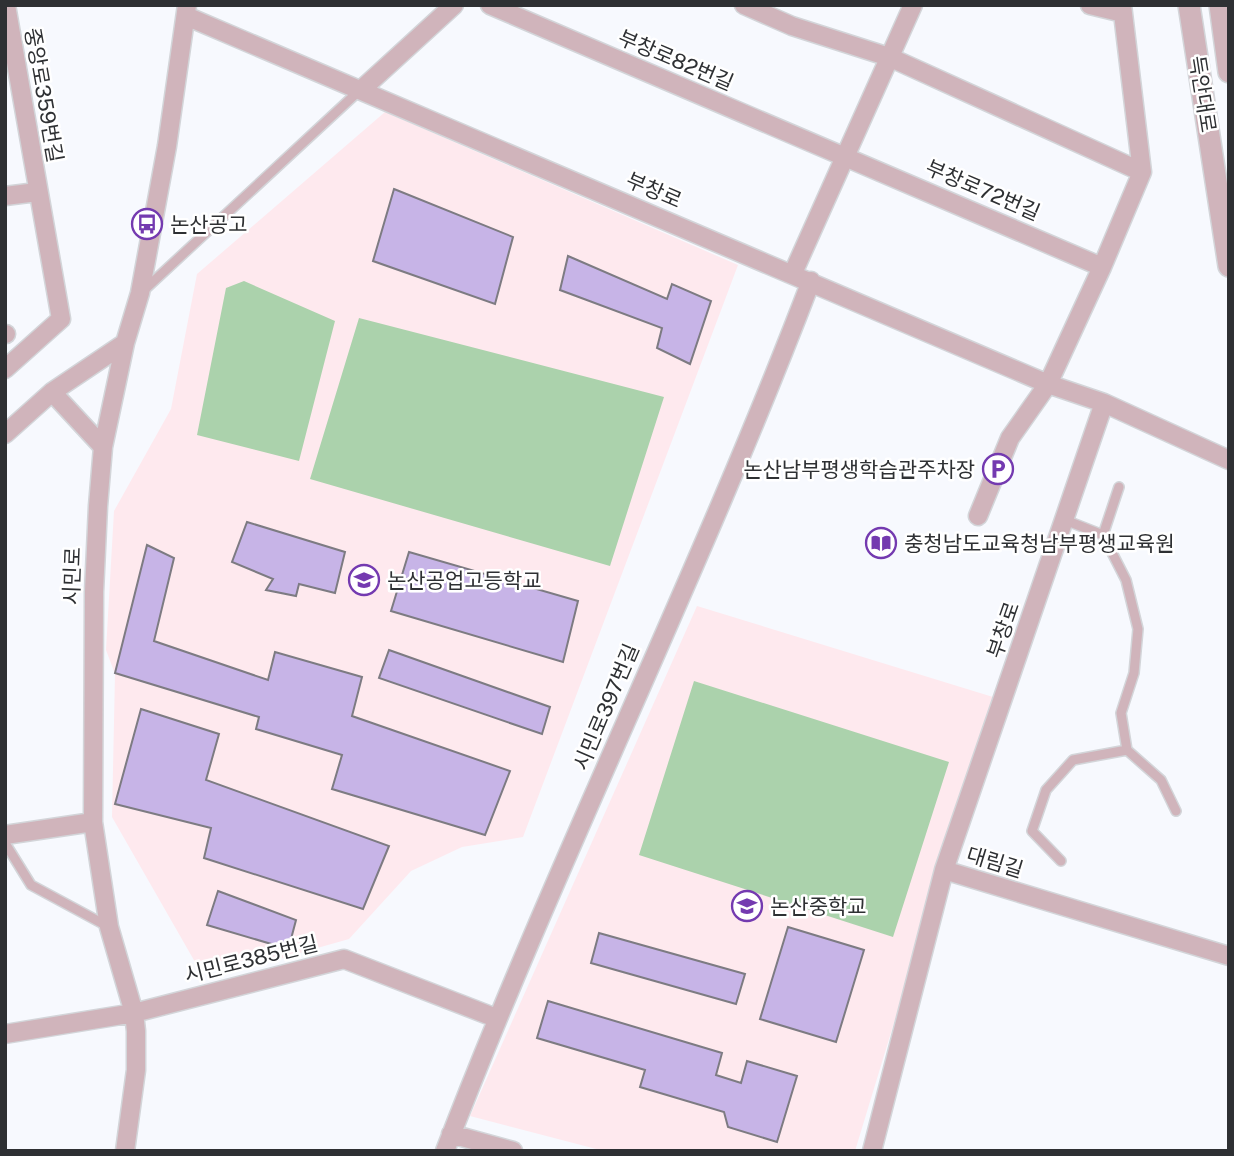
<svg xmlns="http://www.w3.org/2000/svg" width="1234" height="1156" viewBox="0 0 1234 1156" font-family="'Public Sans','Noto Sans KR',sans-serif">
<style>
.education{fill:#fee9ee}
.green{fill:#abd2ac}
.building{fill:#c7b4e7;stroke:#7d7b82;stroke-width:2}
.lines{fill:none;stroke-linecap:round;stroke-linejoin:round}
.service-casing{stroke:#d3d5d9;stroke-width:12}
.minor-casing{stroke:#d3d5d9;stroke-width:21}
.tertiary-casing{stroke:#d3d5d9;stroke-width:24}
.service{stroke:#d0b4bb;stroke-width:9}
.minor{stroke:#d0b4bb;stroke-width:18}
.tertiary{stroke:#d0b4bb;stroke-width:21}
.labels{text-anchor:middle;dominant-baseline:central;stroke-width:5;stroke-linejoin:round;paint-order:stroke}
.street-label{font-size:21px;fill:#2e3033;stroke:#fff}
.poi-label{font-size:21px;fill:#2e3033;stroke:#fff;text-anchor:start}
</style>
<rect width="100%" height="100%" fill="#f7f9fe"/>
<path class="education" d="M 385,112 L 738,265 L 523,837 L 462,847 L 411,871 L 349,939 L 275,960 L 195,962 L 112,817 L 115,674 L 106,650 L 114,511 L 171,409 L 197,274 Z
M 697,606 L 993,697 L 855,1151 L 604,1151 L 470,1116 Z"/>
<path class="green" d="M 244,281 L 335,321 L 299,461 L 197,435 L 226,288 Z
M 359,318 L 664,397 L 610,566 L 310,479 Z
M 694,681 L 949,762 L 893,937 L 639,855 Z"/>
<path class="building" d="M 394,189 L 513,237 L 495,304 L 373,261 Z
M 568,256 L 667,299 L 672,284 L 711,301 L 690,364 L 657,348 L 662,328 L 560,290 Z
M 247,522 L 345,552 L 335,593 L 299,584 L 296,596 L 266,590 L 273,579 L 232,562 Z
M 147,545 L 174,558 L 154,641 L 268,680 L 275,652 L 362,677 L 352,716 L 510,771 L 485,835 L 332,789 L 342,755 L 256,729 L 259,717 L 115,673 Z
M 409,552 L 578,601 L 563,662 L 391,611 Z
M 389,650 L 550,707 L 542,734 L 379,678 Z
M 141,709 L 219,734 L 206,780 L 389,846 L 363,909 L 204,858 L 211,828 L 115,804 Z
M 218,891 L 296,920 L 291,939 L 285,948 L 207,925 Z
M 788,927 L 864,950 L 836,1042 L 760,1019 Z
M 599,933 L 745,974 L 736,1004 L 591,963 Z
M 548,1001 L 722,1053 L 716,1075 L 741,1083 L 747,1061 L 797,1076 L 777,1142 L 728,1127 L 724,1112 L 640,1087 L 645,1070 L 537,1038 Z"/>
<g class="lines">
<g class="service-casing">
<path id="service" d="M 142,292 L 360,90
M 1103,535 L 1119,487
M 1127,750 L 1161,780 L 1176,811
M 5,843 L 31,885 L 109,927
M 1061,861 L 1032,831 L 1046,790 L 1073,760 L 1127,750 L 1121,713 L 1134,673 L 1138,629 L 1126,580 L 1103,535 L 1065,520"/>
</g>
<g class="minor-casing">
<path id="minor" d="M 490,5 L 1102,267
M 744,5 L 792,26 L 889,57 L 1142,172
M 1090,5 L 1123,13
M 186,16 L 1048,384 L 1104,403 L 1229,460
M 361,90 L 454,5
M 5,196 L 37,192
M 793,273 L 913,5
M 5,334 L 6,334
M 5,369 L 61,319 L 6,5
M 52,392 L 103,447
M 5,434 L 52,392 L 125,343
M 978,516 L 1010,438 L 1048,384 L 1102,267 L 1142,172 L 1122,5
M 5,835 L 93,822
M 944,870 L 1229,956
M 5,1034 L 134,1013 L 344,959 L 496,1018
M 451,1134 L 513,1151
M 125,1151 L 136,1070 L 136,1031 L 134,1013 L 109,927 L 93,822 L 94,592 L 98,506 L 103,447 L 125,343 L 140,293 L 167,146 L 187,5
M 445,1151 C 558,857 699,575 811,281
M 872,1151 L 944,870 L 1104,403"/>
</g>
<g class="tertiary-casing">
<path id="tertiary" d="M 1189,5 L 1229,266
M 1220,5 L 1229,72"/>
</g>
<use href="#service" class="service"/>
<use href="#minor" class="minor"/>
<use href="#tertiary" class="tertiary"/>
</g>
<defs>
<g id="bus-ring" transform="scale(1.575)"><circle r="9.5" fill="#fff" stroke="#743ab0" stroke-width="1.5"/><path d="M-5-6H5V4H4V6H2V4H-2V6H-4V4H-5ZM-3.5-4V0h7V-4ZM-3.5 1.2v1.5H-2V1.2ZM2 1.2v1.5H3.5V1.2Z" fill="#743ab0"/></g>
<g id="parking-ring" transform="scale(1.575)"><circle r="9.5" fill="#fff" stroke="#743ab0" stroke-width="1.5"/><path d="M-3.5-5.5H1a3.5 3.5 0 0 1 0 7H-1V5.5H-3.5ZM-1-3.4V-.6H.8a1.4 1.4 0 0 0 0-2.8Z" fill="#743ab0"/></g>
<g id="library-ring" transform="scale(1.575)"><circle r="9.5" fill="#fff" stroke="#743ab0" stroke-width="1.5"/><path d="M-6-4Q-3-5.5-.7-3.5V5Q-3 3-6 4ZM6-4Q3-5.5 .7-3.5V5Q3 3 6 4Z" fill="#743ab0"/></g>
<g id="school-ring" transform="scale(1.575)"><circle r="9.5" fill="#fff" stroke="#743ab0" stroke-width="1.5"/><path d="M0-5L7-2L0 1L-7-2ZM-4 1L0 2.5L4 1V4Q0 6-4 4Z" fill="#743ab0"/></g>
</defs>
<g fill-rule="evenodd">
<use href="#bus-ring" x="147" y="224"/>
<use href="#parking-ring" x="998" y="469"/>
<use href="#library-ring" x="881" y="543"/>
<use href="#school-ring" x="364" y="580"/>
<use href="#school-ring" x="747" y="906"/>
</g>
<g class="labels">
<g class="street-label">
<text transform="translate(676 60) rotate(23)">부창로82번길</text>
<text transform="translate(1203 94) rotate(81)">득안대로</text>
<text transform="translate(44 95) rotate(80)">중앙로359번길</text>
<text transform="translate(654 190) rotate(23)">부창로</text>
<text transform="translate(983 190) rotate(23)">부창로72번길</text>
<text transform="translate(72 576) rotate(-88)">시민로</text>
<text transform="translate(1003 630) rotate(-71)">부창로</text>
<text transform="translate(606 707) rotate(-67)">시민로397번길</text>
<text transform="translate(995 862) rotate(17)">대림길</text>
<text transform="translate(251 959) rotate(-14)">시민로385번길</text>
</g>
<g class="poi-label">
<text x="170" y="224">논산공고</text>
<text x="975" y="469" text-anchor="end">논산남부평생학습관주차장</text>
<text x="904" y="543">충청남도교육청남부평생교육원</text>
<text x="387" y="580">논산공업고등학교</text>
<text x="770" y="906">논산중학교</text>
</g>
</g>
<rect width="1234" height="1156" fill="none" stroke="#2e3033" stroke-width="14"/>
</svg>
